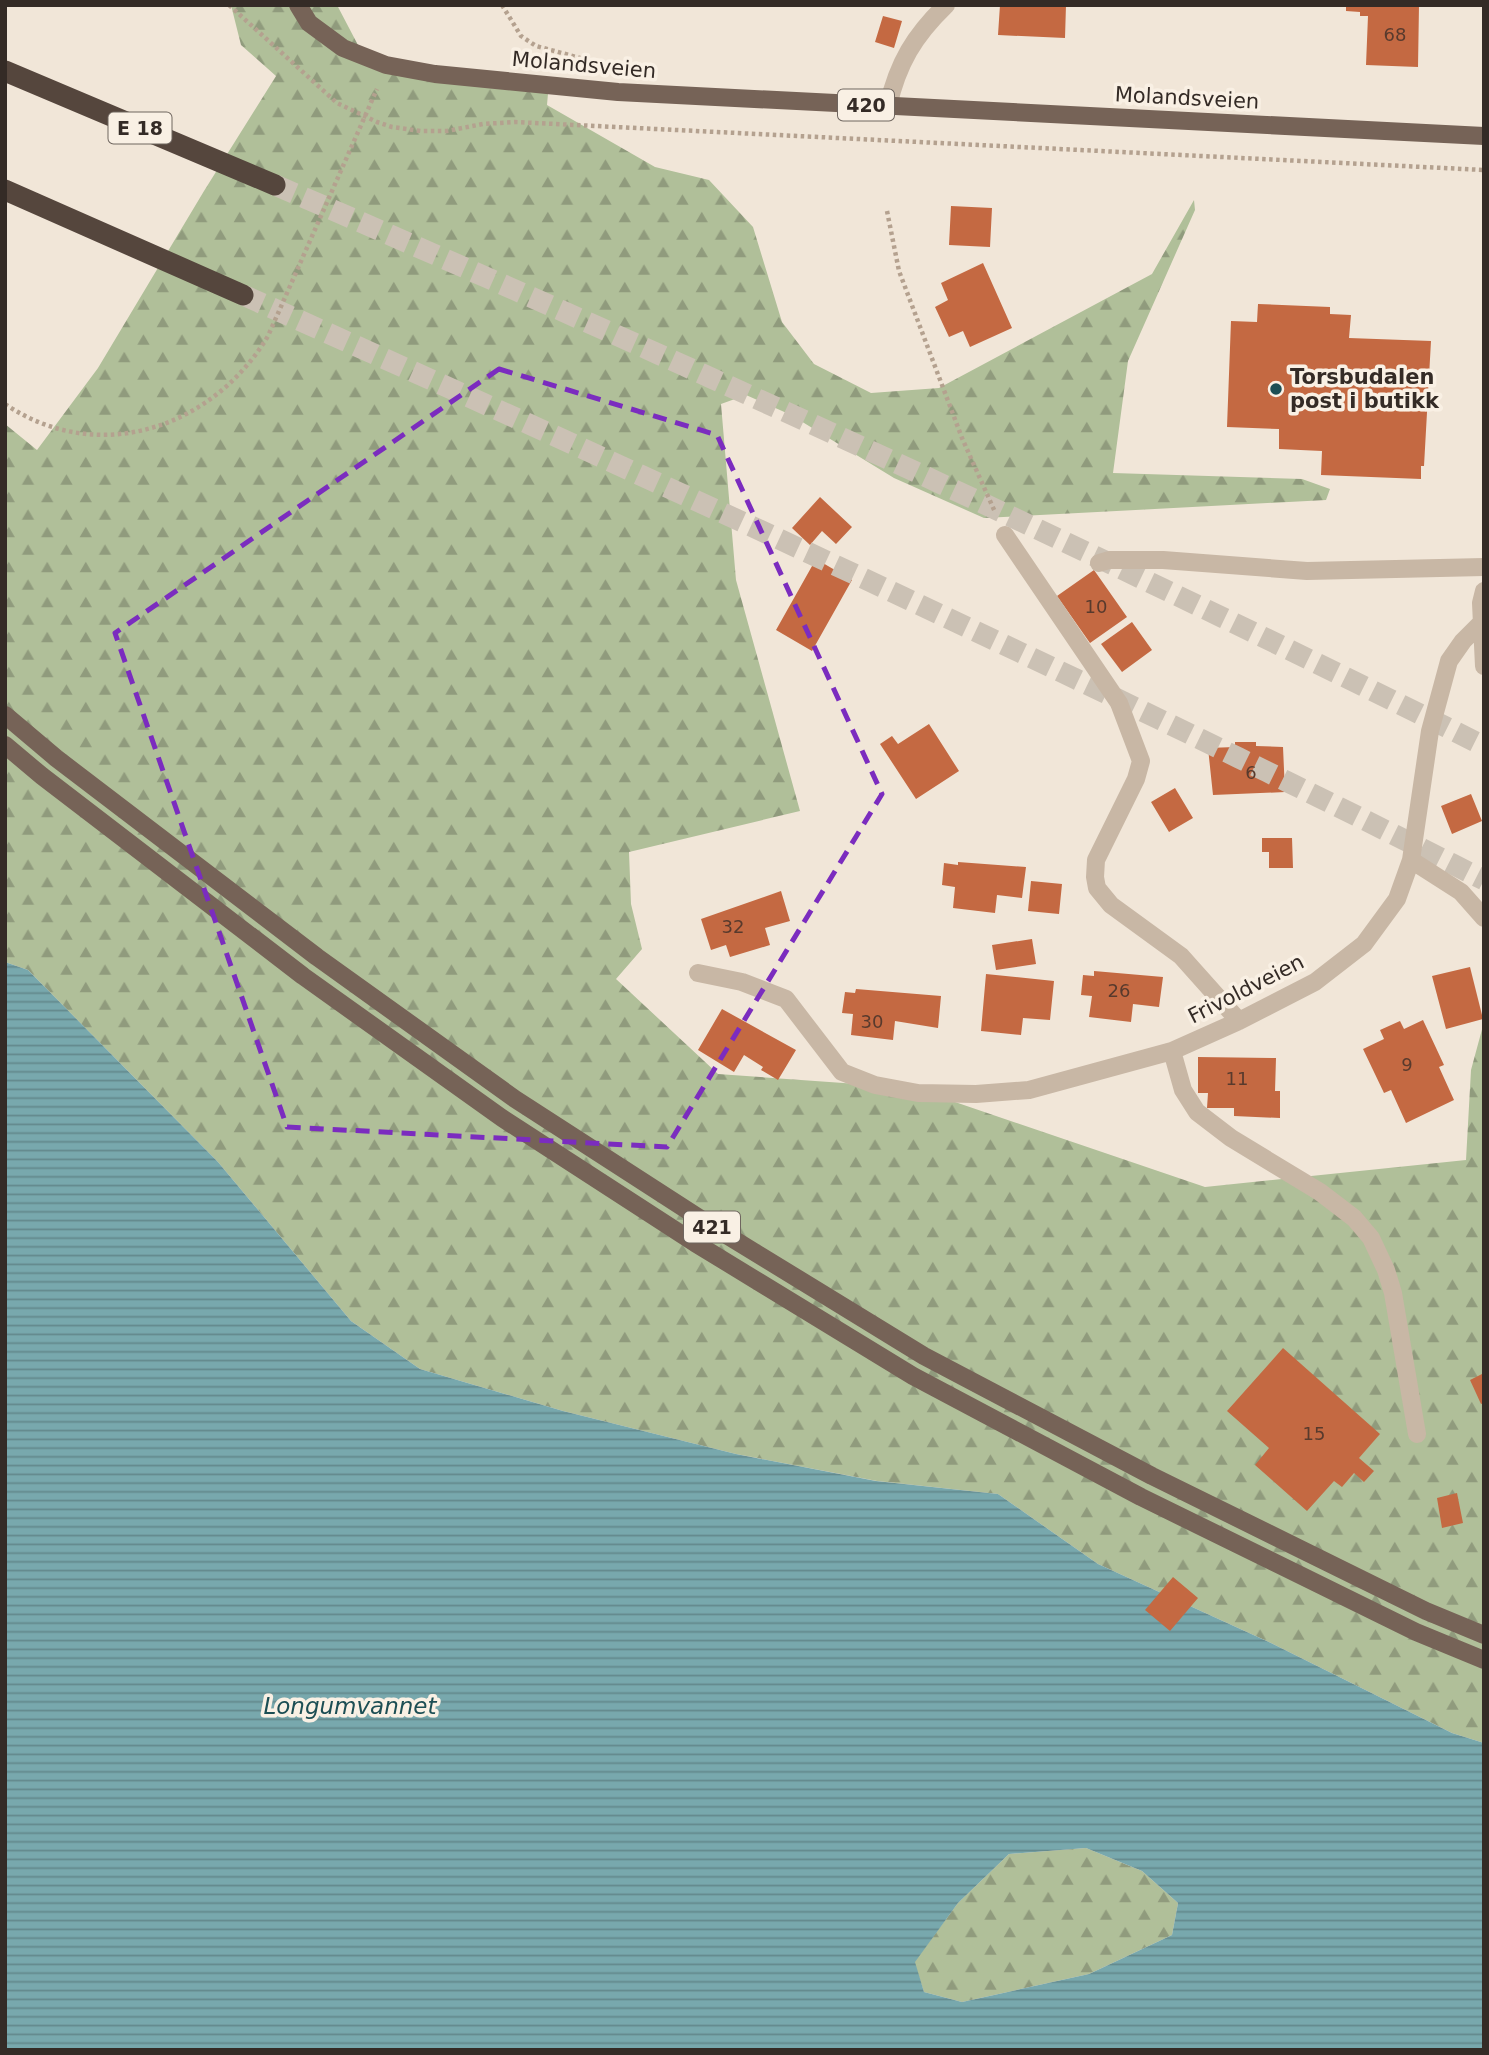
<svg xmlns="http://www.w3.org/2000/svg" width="1489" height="2055" viewBox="0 0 1489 2055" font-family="'DejaVu Sans',sans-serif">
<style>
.forest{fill:url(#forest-firs)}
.water{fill:url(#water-rules);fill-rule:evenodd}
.building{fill:#c46942}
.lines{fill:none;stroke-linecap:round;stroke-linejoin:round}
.highway-tunnel{stroke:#cbc1b4;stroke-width:21;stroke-dasharray:21 10;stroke-linecap:butt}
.path{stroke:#b4a18f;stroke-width:4.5;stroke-dasharray:3.5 3.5;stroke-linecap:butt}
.minor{stroke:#c8b7a5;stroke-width:18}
.major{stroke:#766357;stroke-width:18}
.highway{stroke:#55463d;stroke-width:21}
.marked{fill:none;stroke:#7b2cbf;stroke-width:5;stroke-dasharray:14 9;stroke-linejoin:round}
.poi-dot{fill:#1c4e54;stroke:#f9f0e4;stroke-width:2.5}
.labels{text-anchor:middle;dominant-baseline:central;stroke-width:7;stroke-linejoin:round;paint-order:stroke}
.number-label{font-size:18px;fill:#583a2d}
.shield{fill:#f9f0e4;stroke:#6f665f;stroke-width:2}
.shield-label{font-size:19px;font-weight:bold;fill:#342b26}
.street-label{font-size:21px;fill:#342b26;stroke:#f9f0e4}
.poi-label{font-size:21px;font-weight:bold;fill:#342b26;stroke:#f9f0e4;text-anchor:start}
.water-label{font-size:23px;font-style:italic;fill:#1c4e54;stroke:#f9f0e4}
</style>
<defs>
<pattern id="forest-firs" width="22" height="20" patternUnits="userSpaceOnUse" patternTransform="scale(1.75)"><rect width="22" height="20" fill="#b0bf99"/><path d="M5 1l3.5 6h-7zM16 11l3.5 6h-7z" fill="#909b7d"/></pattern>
<pattern id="water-rules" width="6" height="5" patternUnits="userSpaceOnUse" patternTransform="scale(1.75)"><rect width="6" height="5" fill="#78a8ad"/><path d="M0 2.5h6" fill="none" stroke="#63898d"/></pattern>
</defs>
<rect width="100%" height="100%" fill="#f1e6d8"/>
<path class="forest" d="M 231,5 L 337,5 L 370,68 L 549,82 L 547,105 L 655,167 L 709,180 L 753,227 L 782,322 L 814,364 L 871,393 L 939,388 L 1152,274 L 1194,200 L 1195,210 L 1128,361 L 1113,473 L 1302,479 L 1330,489 L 1326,500 L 984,518 L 894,478 L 791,415 L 746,395 L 721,404 L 736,580 L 800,811 L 629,852 L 631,904 L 642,949 L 616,979 L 718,1074 L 914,1088 L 1205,1187 L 1466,1160 L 1471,1070 L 1484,1022 L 1484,1743 L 1452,1733 L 1271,1643 L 1098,1564 L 998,1494 L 877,1481 L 736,1454 L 563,1411 L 420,1369 L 351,1321 L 218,1162 L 28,970 L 5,962 L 5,424 L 37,450 L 98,368 L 204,191 L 276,76 L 241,45 Z
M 1086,1848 L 1142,1871 L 1178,1903 L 1172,1935 L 1089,1974 L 962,2002 L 924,1992 L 914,1962 L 958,1903 L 1009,1854 Z"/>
<path class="water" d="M 5,962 L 28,970 L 218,1162 L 351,1321 L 420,1369 L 563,1411 L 736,1454 L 876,1481 L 998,1494 L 1098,1564 L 1271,1643 L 1452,1733 L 1484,1743 L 1484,2050 L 5,2050 ZM 1086,1848 L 1142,1871 L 1178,1903 L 1172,1935 L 1089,1974 L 962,2002 L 924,1992 L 915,1962 L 958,1903 L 1009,1854 Z"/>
<path class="building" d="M 1000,5 L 1066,5 L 1065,38 L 998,35 Z
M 1346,5 L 1419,5 L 1418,67 L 1366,65 L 1368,16 L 1360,16 L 1360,12 L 1346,11 Z
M 883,16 L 902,21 L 894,48 L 875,42 Z
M 951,206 L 992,208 L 990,247 L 949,245 Z
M 983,263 L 1012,328 L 970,347 L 963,331 L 949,337 L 935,307 L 948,300 L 941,283 Z
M 1258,304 L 1330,307 L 1330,314 L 1351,315 L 1349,338 L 1431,341 L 1424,466 L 1421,466 L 1421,479 L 1321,475 L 1322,451 L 1279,449 L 1279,429 L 1227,427 L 1231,321 L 1257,322 Z
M 820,497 L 852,527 L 836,544 L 822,531 L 810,545 L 792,528 Z
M 816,559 L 852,580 L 812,651 L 776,630 Z
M 1094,570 L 1127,617 L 1090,643 L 1057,596 Z
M 1132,622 L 1152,650 L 1122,672 L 1101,644 Z
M 929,724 L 959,771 L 916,799 L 880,744 L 892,736 L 898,744 Z
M 1235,742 L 1256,742 L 1256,746 L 1283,747 L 1285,792 L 1213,795 L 1208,748 L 1235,747 Z
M 1175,788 L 1193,818 L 1169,832 L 1151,802 Z
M 1471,794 L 1482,821 L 1452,834 L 1441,806 Z
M 1262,838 L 1292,838 L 1293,868 L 1269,868 L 1269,852 L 1262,852 Z
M 958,862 L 1026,867 L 1022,898 L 997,895 L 995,913 L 953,908 L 955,887 L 942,885 L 944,863 L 958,865 Z
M 1031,881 L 1062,884 L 1059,914 L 1028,911 Z
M 781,891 L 790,921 L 765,928 L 770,945 L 730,957 L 726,945 L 711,950 L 701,919 Z
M 1032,939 L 1036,964 L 996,970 L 992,945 Z
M 1470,967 L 1483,1019 L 1446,1029 L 1432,976 Z
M 1094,971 L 1163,977 L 1159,1007 L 1133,1004 L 1131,1022 L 1089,1017 L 1092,996 L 1081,995 L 1083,975 L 1094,976 Z
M 986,974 L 1054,981 L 1050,1020 L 1023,1018 L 1021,1035 L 981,1031 Z
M 856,989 L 941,996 L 938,1028 L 895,1021 L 893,1040 L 851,1035 L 853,1014 L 842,1013 L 845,992 L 855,993 Z
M 722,1009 L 796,1050 L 778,1080 L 761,1070 L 763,1067 L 744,1055 L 734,1072 L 698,1050 Z
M 1423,1020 L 1444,1065 L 1439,1067 L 1454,1100 L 1406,1123 L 1391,1090 L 1384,1093 L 1363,1049 L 1384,1039 L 1380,1030 L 1400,1021 L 1404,1029 Z
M 1198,1057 L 1276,1058 L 1275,1091 L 1280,1091 L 1280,1118 L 1234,1116 L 1234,1108 L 1207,1108 L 1208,1093 L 1198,1093 Z
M 1283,1348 L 1380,1434 L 1359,1458 L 1374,1471 L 1364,1482 L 1354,1473 L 1342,1487 L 1334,1481 L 1307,1511 L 1255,1465 L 1269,1448 L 1227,1411 Z
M 1484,1373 L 1484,1403 L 1481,1404 L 1470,1380 Z
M 1457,1493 L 1463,1523 L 1442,1528 L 1437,1498 Z
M 1173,1577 L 1198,1598 L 1170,1631 L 1145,1610 Z"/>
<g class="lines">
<path class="highway-tunnel" d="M 275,185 C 683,361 1086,547 1484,746
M 243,295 C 660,482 1076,673 1484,880"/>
<path class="path" d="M 229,5 L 337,103 L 377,122 L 392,127 L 421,131 L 447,131 L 483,124 L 515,122 L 1484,170
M 502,5 L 521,36 L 536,46 L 591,61
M 887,211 L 899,271 L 962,438 L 995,512
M 5,404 C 98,467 213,428 268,336 L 377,89"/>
<path class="minor" d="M 888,106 C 898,63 914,36 946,5
M 1005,535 L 1119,703 L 1141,761 L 1136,779 L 1096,860 L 1095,877 L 1097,888 L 1111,905 L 1181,956 L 1239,1021
M 1099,563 L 1109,560 L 1163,560 L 1307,571 L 1484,567
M 1484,591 L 1481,603 L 1484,666
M 1411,860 L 1461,892 L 1484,918
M 698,973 L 742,982 L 786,999 L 842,1072 L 875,1085 L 918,1093 L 976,1094 L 1029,1090 L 1172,1051 L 1239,1021 L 1315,982 L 1364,944 L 1397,899 L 1411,860 L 1430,731 L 1449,661 L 1463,641 L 1483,621
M 1172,1051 L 1183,1090 L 1197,1112 L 1231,1138 L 1320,1192 L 1354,1218 L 1371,1238 L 1386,1270 L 1393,1293 L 1417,1434"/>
<path class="major" d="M 298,5 L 309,23 L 343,48 L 386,65 L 435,74 L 618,92 L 1484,136
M 5,715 L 56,758 L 317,957 L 515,1099 L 707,1223 L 924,1356 L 1152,1476 L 1426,1611 L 1484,1635
M 5,745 L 42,776 L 303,976 L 502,1118 L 695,1243 L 913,1376 L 1141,1497 L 1416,1632 L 1484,1660"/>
<path class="highway" d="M 5,71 L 275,185
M 5,190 L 243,295"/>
</g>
<path class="marked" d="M 499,369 L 717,435 L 882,794 L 667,1147 L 287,1127 L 115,633 Z"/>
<circle class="poi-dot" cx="1276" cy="389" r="7"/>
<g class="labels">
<g class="number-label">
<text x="1395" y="34">68</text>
<text x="1096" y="606">10</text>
<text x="1251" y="772">6</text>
<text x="733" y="926">32</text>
<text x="1119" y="990">26</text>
<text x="872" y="1021">30</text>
<text x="1407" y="1064">9</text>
<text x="1237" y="1078">11</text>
<text x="1314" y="1433">15</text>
</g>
<g class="shield">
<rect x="838" y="89.5" width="56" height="31" rx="5"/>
<rect x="108.5" y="112.5" width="63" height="31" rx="5"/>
<rect x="684" y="1211.5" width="56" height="31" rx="5"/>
</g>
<g class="shield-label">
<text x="866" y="105">420</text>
<text x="140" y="128">E 18</text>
<text x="712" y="1227">421</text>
</g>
<g class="street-label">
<text transform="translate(584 65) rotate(5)">Molandsveien</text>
<text transform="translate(1187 98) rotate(3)">Molandsveien</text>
<text transform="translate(1246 989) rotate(-27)">Frivoldveien</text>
</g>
<g class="poi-label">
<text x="1290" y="377">Torsbudalen<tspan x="1290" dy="24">post i butikk</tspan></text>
</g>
<g class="water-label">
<text x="350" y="1706">Longumvannet</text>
</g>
</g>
<rect width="1489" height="2055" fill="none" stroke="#342b26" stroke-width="14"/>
</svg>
